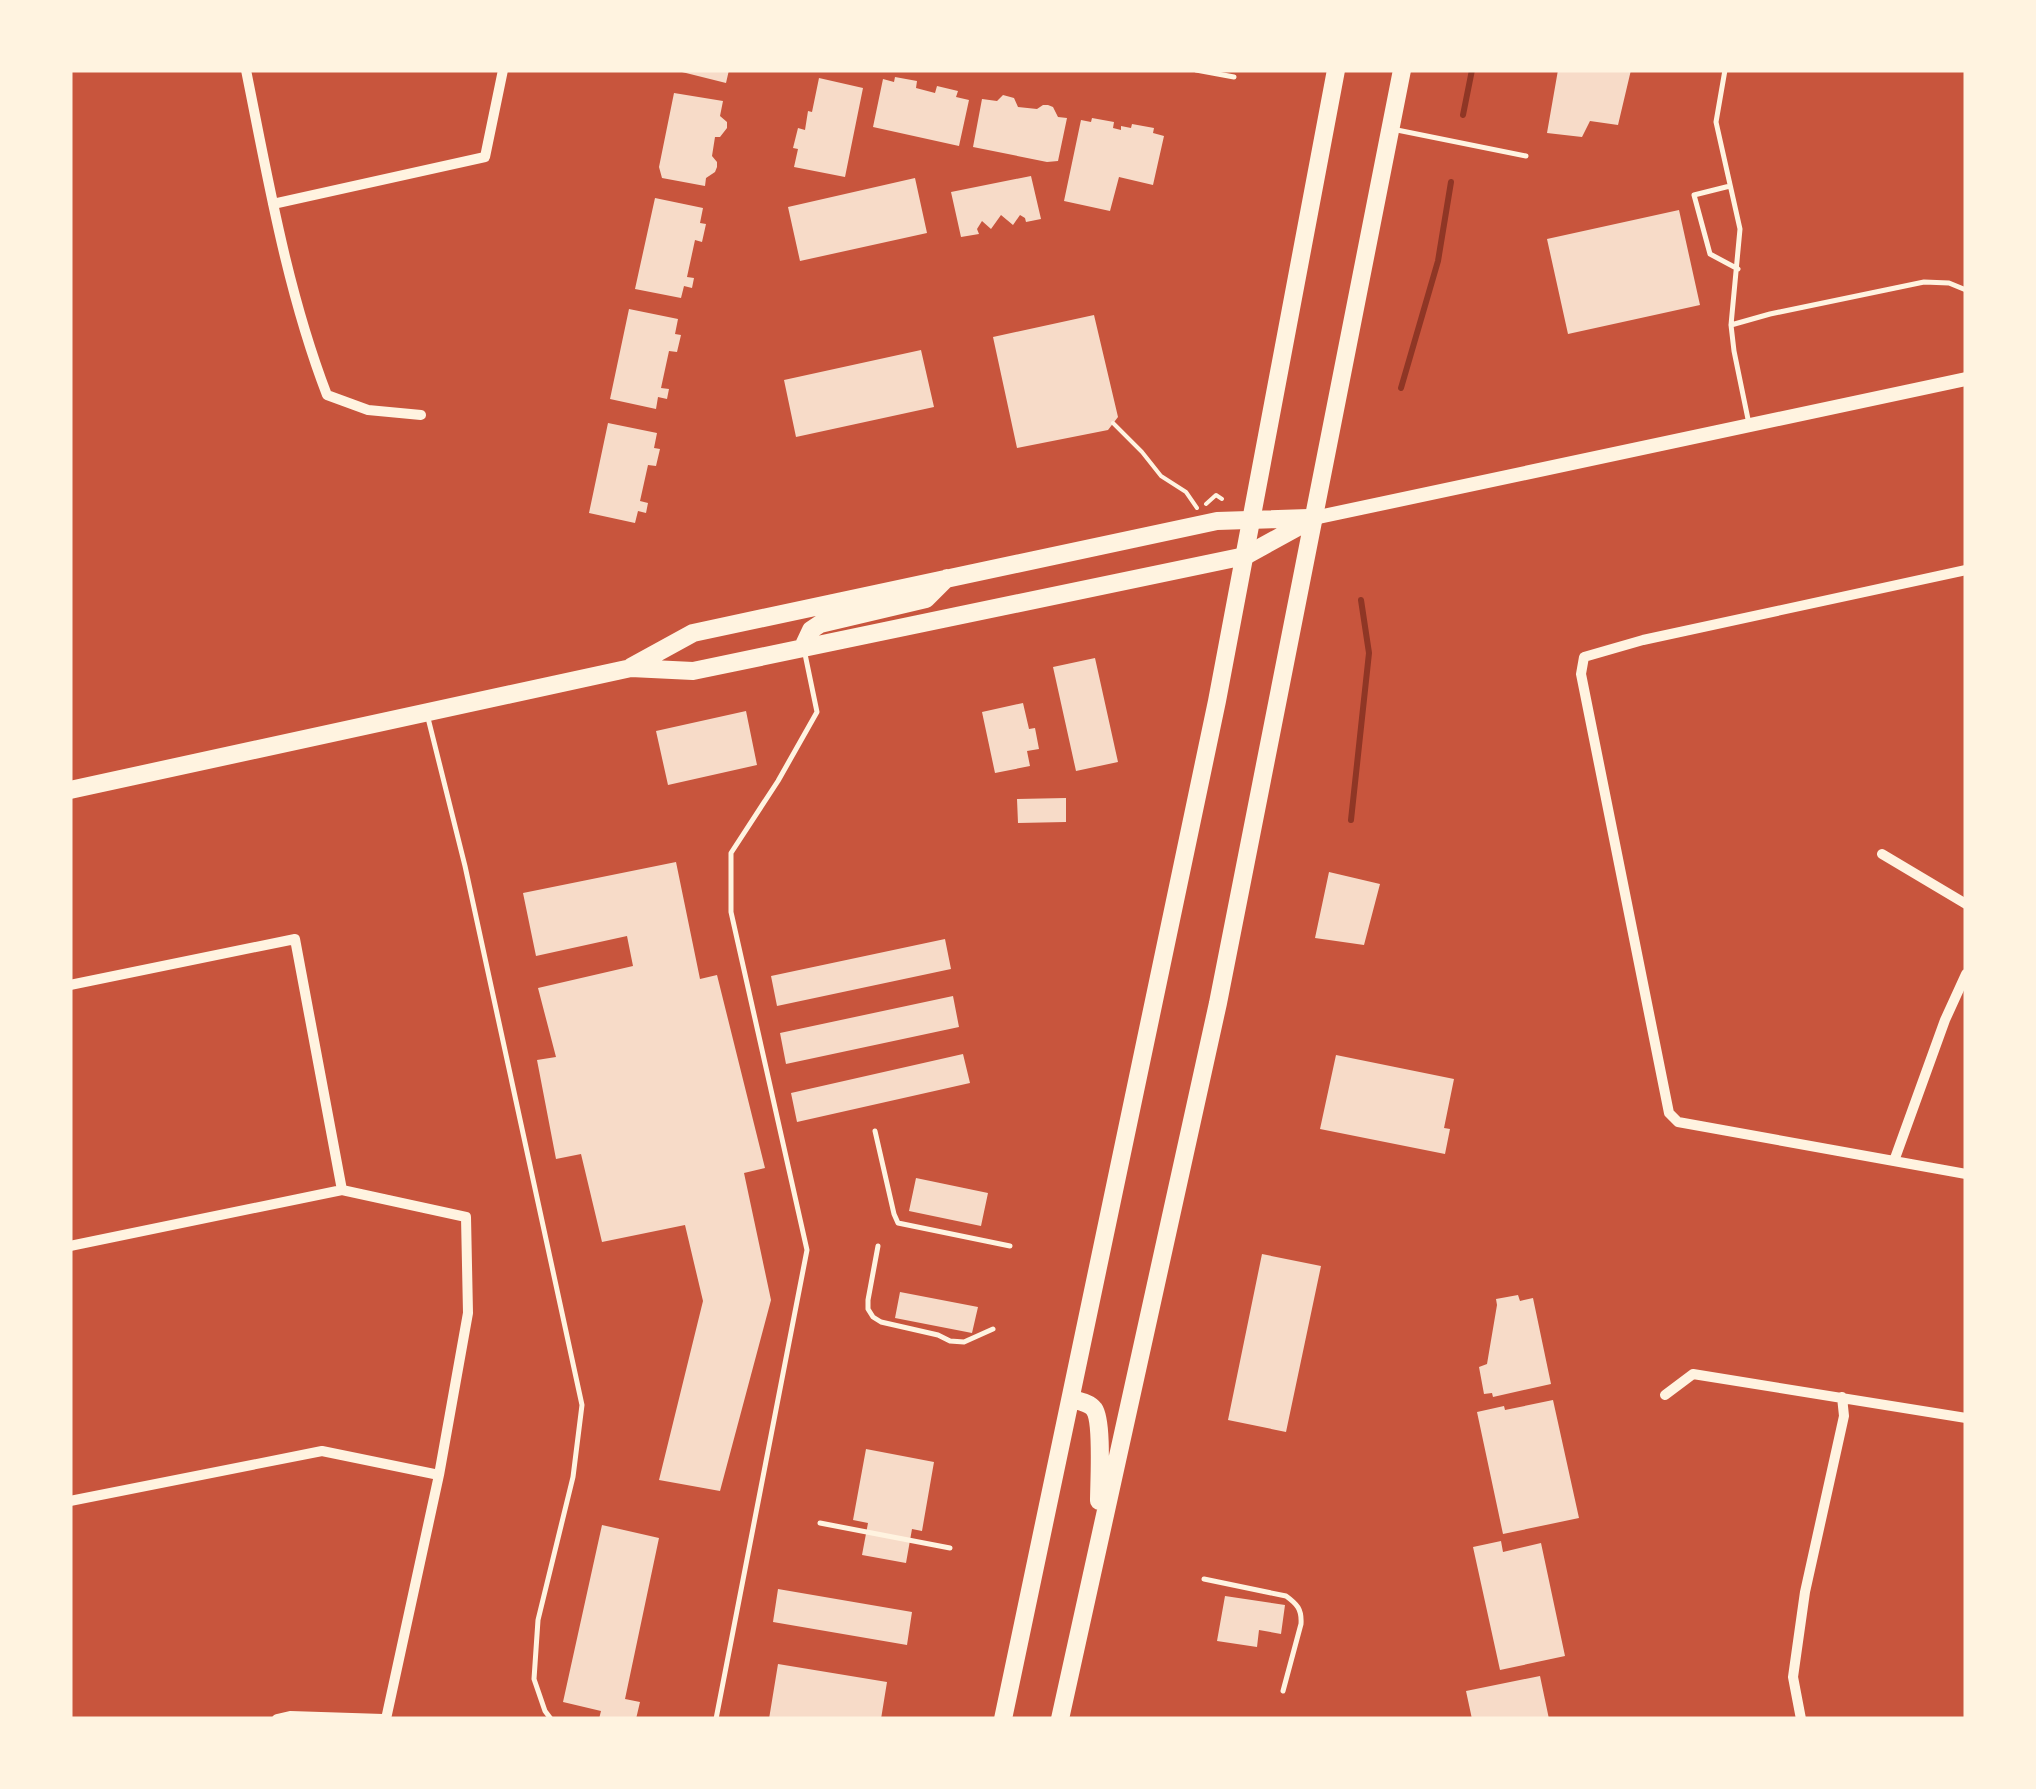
<svg xmlns="http://www.w3.org/2000/svg" width="2036" height="1789" viewBox="0 0 2036 1789" font-family="Manrope,sans-serif">
<style>
.lines{fill:none;stroke-linecap:round;stroke-linejoin:round}
.stream{stroke:#8f3625;stroke-width:6}
.building{fill:#f7dbc8}
.path{stroke:#fff3e0;stroke-width:4}
.service{stroke:#fff3e0;stroke-width:5}
.minor{stroke:#fff3e0;stroke-width:10}
.tertiary{stroke:#fff3e0;stroke-width:14}
.primary{stroke:#fff3e0;stroke-width:18}
.trunk{stroke:#fff3e0;stroke-width:18}
</style>
<rect width="100%" height="100%" fill="#c8553d"/>
<g class="lines">
<path class="stream" d="M 1463,115 L 1472,70
M 1401,388 L 1438,261 L 1451,182
M 1351,820 L 1369,653 L 1361,600"/>
</g>
<path class="building" d="M 674,70 L 729,70 L 726,83 Z
M 1558,70 L 1631,70 L 1618,125 L 1590,121 L 1582,137 L 1547,133 Z
M 895,77 L 917,81 L 916,88 L 935,93 L 937,86 L 958,91 L 956,97 L 969,100 L 959,146 L 873,127 L 883,79 L 894,82 Z
M 819,78 L 863,88 L 845,177 L 794,167 L 798,149 L 793,148 L 798,128 L 805,130 L 808,111 L 812,112 Z
M 674,93 L 723,101 L 720,116 L 727,122 L 727,128 L 720,137 L 715,137 L 712,156 L 717,162 L 717,167 L 715,172 L 706,178 L 705,186 L 662,178 L 659,167 Z
M 1003,95 L 1014,98 L 1018,107 L 1037,109 L 1043,105 L 1048,105 L 1053,107 L 1058,117 L 1067,118 L 1058,161 L 1047,162 L 973,147 L 982,99 L 997,101 Z
M 1092,118 L 1114,122 L 1113,128 L 1121,130 L 1121,126 L 1131,128 L 1132,124 L 1154,128 L 1153,133 L 1164,136 L 1153,185 L 1119,177 L 1110,211 L 1064,201 L 1081,120 L 1091,122 Z
M 1031,176 L 1041,219 L 1026,222 L 1025,218 L 1020,215 L 1013,225 L 1001,215 L 991,229 L 982,221 L 977,229 L 979,234 L 961,237 L 951,192 Z
M 915,178 L 927,233 L 800,261 L 788,207 Z
M 655,198 L 703,208 L 700,223 L 706,224 L 702,242 L 695,240 L 687,277 L 694,278 L 692,288 L 684,286 L 681,298 L 635,289 Z
M 1679,210 L 1700,305 L 1568,334 L 1547,239 Z
M 629,309 L 678,319 L 675,334 L 681,335 L 677,352 L 669,351 L 661,388 L 669,389 L 667,399 L 658,397 L 656,409 L 610,399 Z
M 1094,315 L 1118,417 L 1108,430 L 1017,448 L 993,337 Z
M 921,350 L 934,407 L 796,437 L 784,380 Z
M 608,423 L 657,433 L 654,448 L 660,449 L 656,466 L 648,465 L 640,501 L 648,503 L 646,513 L 638,511 L 635,523 L 589,513 Z
M 1095,658 L 1118,762 L 1076,771 L 1053,667 Z
M 1023,703 L 1029,729 L 1035,728 L 1039,749 L 1027,751 L 1030,766 L 995,773 L 982,712 Z
M 746,711 L 757,765 L 668,785 L 656,731 Z
M 1066,798 L 1066,822 L 1018,823 L 1017,799 Z
M 676,862 L 700,979 L 717,975 L 765,1168 L 744,1173 L 771,1300 L 720,1491 L 659,1480 L 703,1301 L 685,1225 L 602,1242 L 581,1154 L 556,1159 L 537,1060 L 556,1057 L 538,988 L 633,966 L 627,936 L 536,956 L 523,893 Z
M 1329,872 L 1380,884 L 1364,945 L 1315,938 Z
M 945,939 L 951,969 L 777,1006 L 771,976 Z
M 953,996 L 959,1027 L 786,1064 L 780,1033 Z
M 963,1054 L 970,1083 L 797,1122 L 791,1093 Z
M 1336,1055 L 1454,1079 L 1444,1128 L 1450,1129 L 1445,1154 L 1320,1129 Z
M 916,1178 L 988,1193 L 981,1226 L 909,1211 Z
M 1262,1254 L 1321,1266 L 1286,1432 L 1228,1420 Z
M 900,1292 L 978,1307 L 972,1333 L 895,1318 Z
M 1518,1295 L 1520,1301 L 1533,1298 L 1551,1384 L 1493,1397 L 1492,1393 L 1484,1394 L 1479,1367 L 1487,1364 L 1497,1305 L 1496,1299 Z
M 1553,1400 L 1579,1518 L 1503,1534 L 1477,1412 L 1504,1406 L 1505,1410 Z
M 866,1449 L 934,1462 L 922,1531 L 912,1529 L 906,1563 L 862,1555 L 868,1523 L 853,1520 Z
M 602,1525 L 659,1538 L 625,1699 L 640,1702 L 636,1719 L 599,1719 L 601,1711 L 563,1702 Z
M 1501,1541 L 1503,1552 L 1541,1543 L 1565,1656 L 1500,1670 L 1473,1547 Z
M 778,1589 L 912,1612 L 907,1645 L 773,1622 Z
M 1225,1596 L 1285,1605 L 1281,1634 L 1259,1630 L 1257,1647 L 1217,1641 Z
M 778,1664 L 887,1682 L 881,1719 L 769,1719 Z
M 1540,1676 L 1549,1719 L 1472,1719 L 1466,1691 Z"/>
<g class="lines">
<path class="path" d="M 1113,423 L 1142,452 L 1161,476 L 1186,492 L 1197,508
M 1206,504 L 1216,495 L 1222,499"/>
<path class="service" d="M 1196,70 L 1234,77
M 1725,70 L 1716,122 L 1740,229 L 1731,325 L 1734,351 L 1749,424
M 1397,130 L 1526,156
M 1730,186 L 1694,195 L 1710,254 L 1738,269
M 1731,325 L 1770,314 L 1924,282 L 1949,283 L 1966,290
M 428,718 L 465,866 L 582,1405 L 573,1477 L 538,1620 L 534,1679 L 545,1711 L 551,1719
M 875,1131 L 894,1214 L 898,1223 L 1010,1246
M 878,1246 L 868,1300 L 868,1309 L 873,1317 L 881,1322 L 938,1335 L 950,1341 L 964,1342 L 993,1329
M 820,1523 L 950,1548
M 1204,1579 L 1286,1596 C 1297,1604 1302,1609 1301,1624 L 1283,1691
M 716,1719 L 807,1250 L 731,912 L 731,853 L 778,781 L 817,712 L 805,654"/>
<path class="minor" d="M 246,70 C 268,179 287,291 327,395 L 368,410 L 421,415
M 273,204 L 485,157 L 503,70
M 1966,570 L 1643,640 L 1584,657 L 1581,674 L 1669,1113 L 1678,1122 L 1966,1174
M 1882,854 L 1966,904
M 70,985 L 295,939 L 342,1190
M 1894,1161 L 1945,1020 L 1966,974
M 70,1246 L 342,1190 L 466,1217 L 468,1313 L 439,1475 L 386,1719
M 1665,1395 L 1693,1374 L 1966,1418
M 70,1501 L 322,1451 L 439,1475
M 277,1719 L 290,1716 L 383,1719
M 1801,1719 L 1793,1677 L 1805,1592 L 1844,1416 L 1842,1397"/>
<path class="tertiary" d="M 1314,518 L 1966,379"/>
<path class="primary" d="M 803,647 L 811,630 L 820,624 L 926,599 L 947,578
M 631,667 L 693,633 L 1217,521 L 1309,518
M 70,790 L 631,668 L 693,671 L 1245,556 L 1314,518"/>
<path class="trunk" d="M 1072,1399 C 1079,1401 1090,1403 1094,1409 C 1103,1421 1099,1483 1099,1501
M 1003,1719 L 1217,701 L 1336,70
M 1060,1719 L 1218,1003 L 1402,70"/>
</g>
<rect width="2036" height="1789" fill="none" stroke="#fff3e0" stroke-width="145"/>
</svg>
